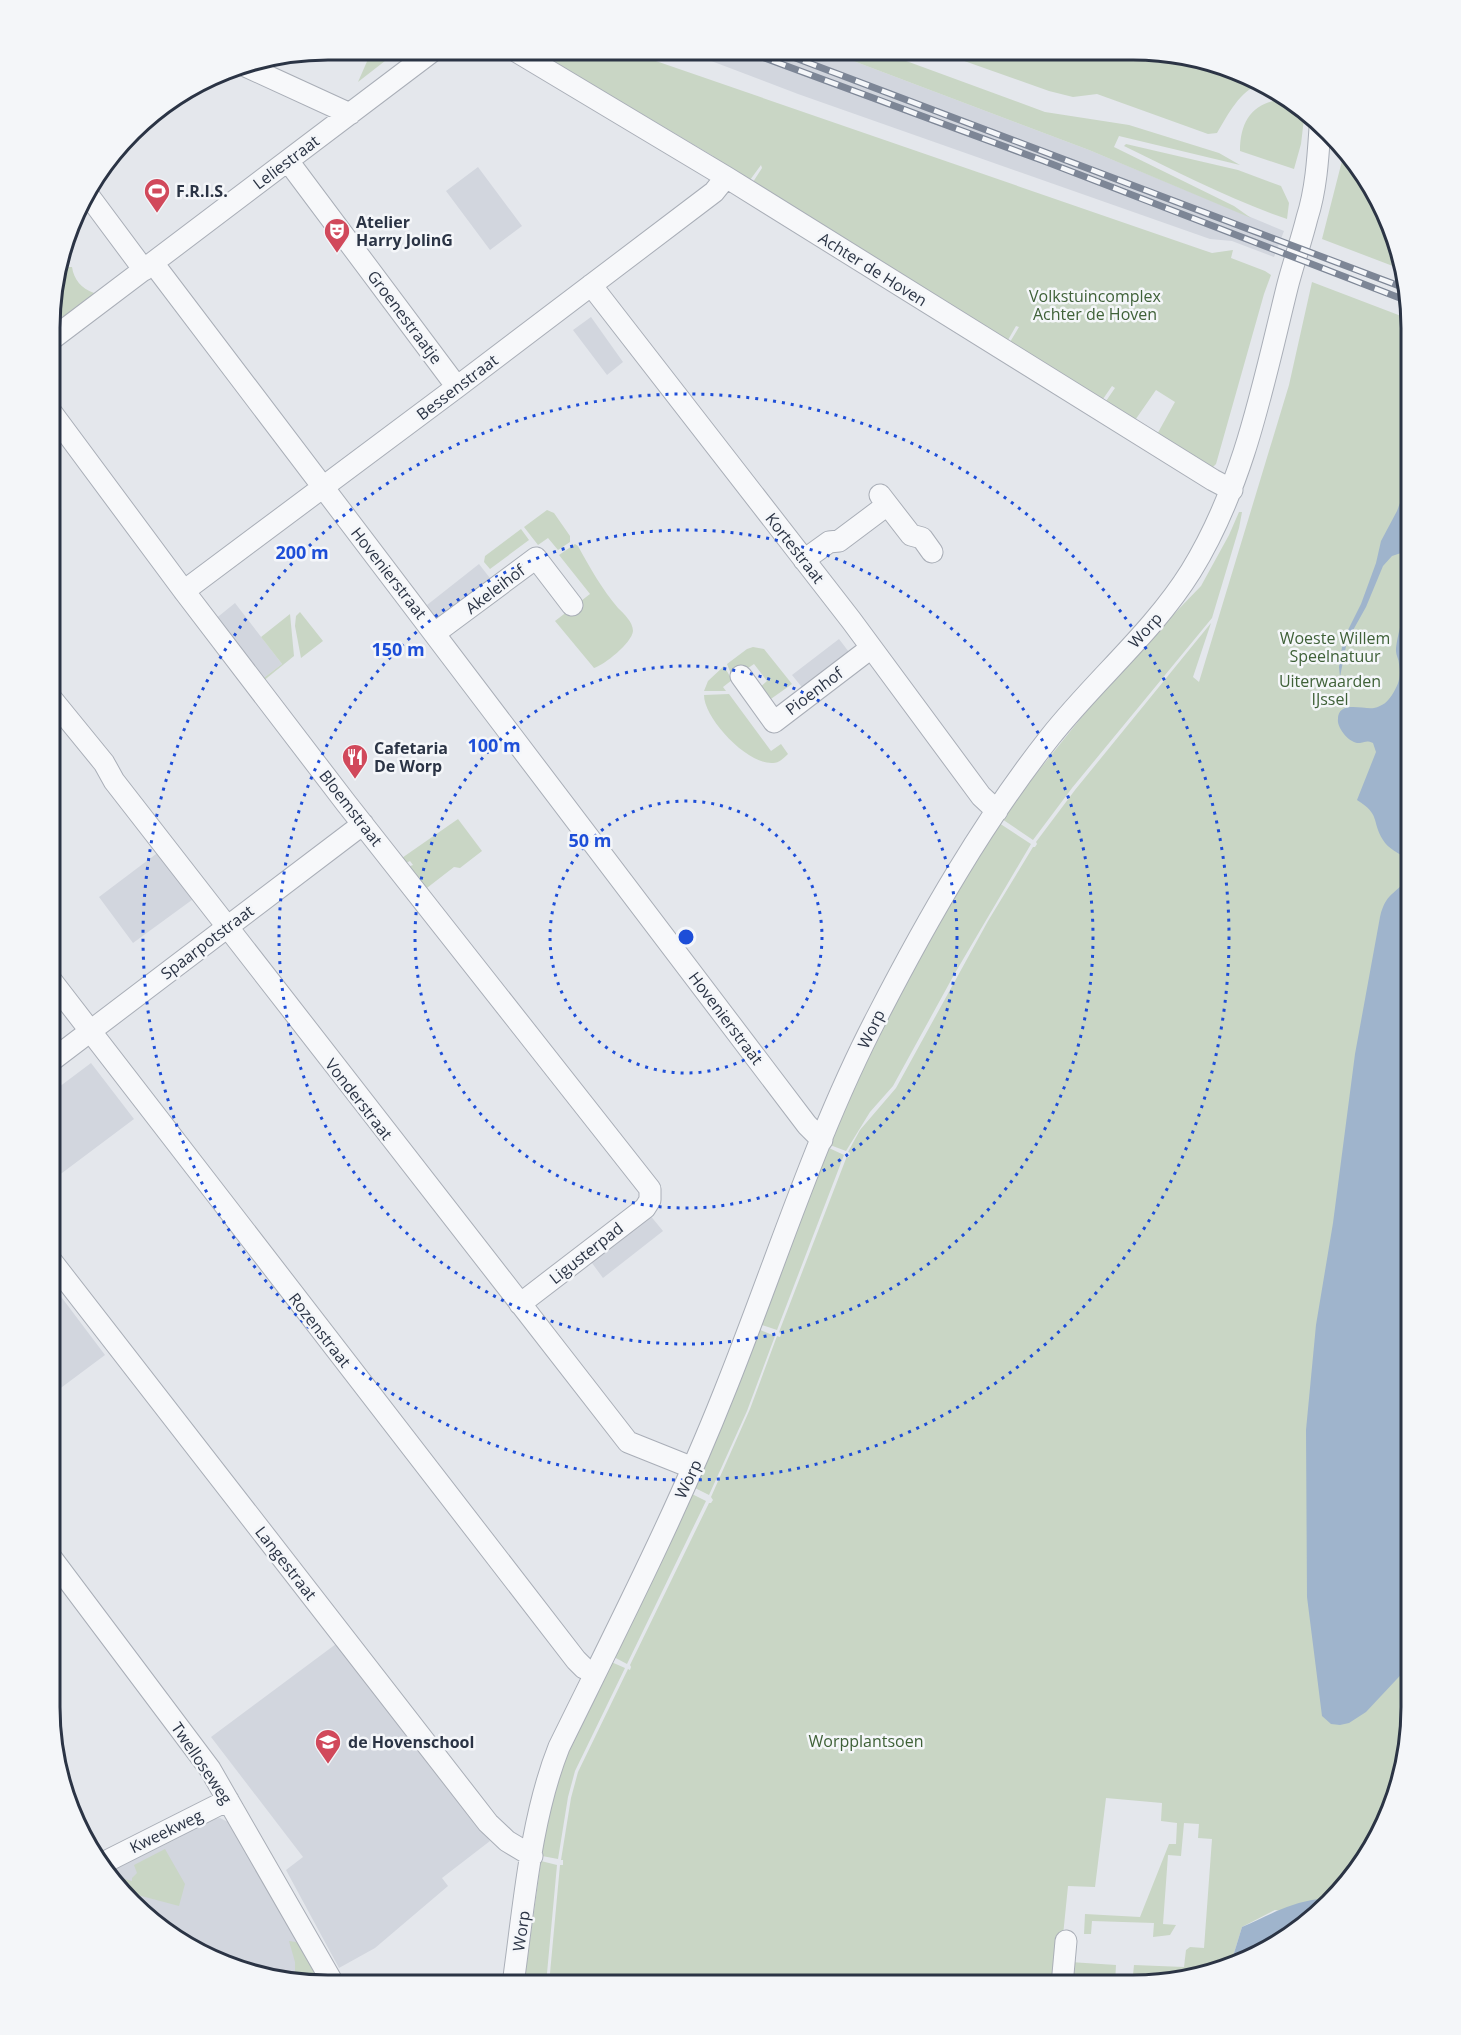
<svg xmlns="http://www.w3.org/2000/svg" width="1461" height="2035" viewBox="0 0 1461 2035" font-family="'Open Sans',sans-serif">
<style>
.built{fill:#d2d6de}
.green{fill:#c9d6c5}
.water{fill:#9fb4cc}
.lines{fill:none;stroke-linecap:round;stroke-linejoin:round}
.minor-casing{stroke:#a9aeb7;stroke-width:23}
.minor{stroke:#f7f8fa;stroke-width:21}
.rail-casing{stroke:#7d8696;stroke-width:7}
.rail{stroke:#f4f6f9;stroke-width:4.5;stroke-dasharray:14;stroke-linecap:butt}
.ring{fill:none;stroke:#1d4ed8;stroke-width:3;stroke-dasharray:3 6}
.labels{text-anchor:middle;dominant-baseline:central;stroke-width:5;stroke-linejoin:round;paint-order:stroke}
.street-label{font-size:16px;fill:#2b3445;stroke:#f4f6f9}
.poi-label{font-size:16px;font-weight:bold;fill:#2b3445;stroke:#f4f6f9;text-anchor:start}
.park-label{font-size:16px;fill:#3f6138;stroke:#f4f6f9}
.rim{fill:none;stroke:#2b3445;stroke-width:3}
.centre{fill:#1d4ed8;stroke:#f4f6f9;stroke-width:3}
.ring-label{font-size:18px;text-anchor:middle;font-weight:bold;fill:#1d4ed8;stroke:#f4f6f9;stroke-width:5;stroke-linejoin:round;paint-order:stroke}
</style>
<rect width="100%" height="100%" fill="#e4e7ec"/>
<path class="built" d="M 685,51 L 827,51 L 1089,150 L 1284,231 L 1274,257 L 1232,241 L 1210,239 L 798,94 Z
M 478,167 L 522,226 L 490,250 L 446,191 Z
M 591,317 L 623,362 L 607,375 L 573,330 Z
M 479,564 L 493,582 L 440,623 L 427,605 Z
M 235,603 L 282,664 L 261,680 L 214,620 Z
M 839,639 L 852,656 L 805,691 L 792,675 Z
M 160,851 L 196,897 L 133,943 L 99,897 Z
M 91,1063 L 134,1119 L 50,1182 L 51,1093 Z
M 649,1214 L 663,1231 L 603,1278 L 589,1259 Z
M 56,1290 L 105,1355 L 50,1396 L 50,1294 Z
M 340,1641 L 490,1841 L 442,1878 L 448,1886 L 375,1948 L 339,1968 L 286,1870 L 303,1857 L 211,1737 Z
M 220,1818 L 228,1822 L 321,1983 L 292,1983 L 222,1964 L 159,1928 L 112,1871 L 212,1819 Z"/>
<path class="green" d="M 372,50 L 399,50 L 358,82 Z
M 534,50 L 624,50 L 1203,250 L 1212,253 L 1233,250 L 1231,258 L 1265,271 L 1271,275 L 1264,294 L 1216,464 L 1212,468 L 1155,438 L 1175,402 L 1156,390 L 1131,426 L 1128,415 L 1106,401 L 1115,388 L 1112,386 L 1103,399 L 1010,342 L 1019,327 L 1016,326 L 1008,340 L 753,182 L 762,168 L 761,165 L 750,180 L 711,160 L 713,156 Z
M 827,51 L 879,51 L 1045,112 L 1129,125 L 1219,153 L 1240,165 L 1119,136 L 1114,147 L 1234,206 L 1251,218 L 1089,150 Z
M 936,51 L 1170,52 L 1239,71 L 1261,83 C 1239,92 1229,113 1217,133 L 1208,134 L 1097,94 L 1073,97 L 1049,91 Z
M 1288,99 L 1305,110 L 1301,144 L 1294,169 L 1240,151 C 1240,118 1255,100 1288,99 Z
M 1126,144 L 1238,170 L 1281,186 L 1289,203 L 1287,219 C 1231,200 1178,172 1124,146 Z
M 1343,157 L 1383,205 L 1398,268 L 1322,239 Z
M 67,267 L 72,267 C 74,280 81,288 94,293 L 93,302 L 52,333 L 52,292 Z
M 1312,282 L 1409,319 L 1411,328 L 1411,1725 L 1397,1797 L 1364,1862 L 1316,1917 L 1275,1910 L 1242,1927 L 1231,1963 L 1133,1985 L 1068,1985 L 1070,1962 L 1116,1965 L 1115,1984 L 1132,1985 L 1134,1965 L 1184,1967 L 1186,1950 L 1190,1947 L 1204,1948 L 1212,1839 L 1198,1838 L 1199,1824 L 1184,1823 L 1181,1856 L 1168,1855 L 1163,1924 L 1176,1925 L 1170,1935 L 1153,1937 L 1154,1923 L 1092,1921 L 1091,1934 L 1084,1934 L 1085,1914 L 1140,1917 L 1169,1844 L 1176,1844 L 1177,1823 L 1161,1821 L 1162,1803 L 1106,1798 L 1095,1887 L 1068,1886 L 1058,1985 L 549,1984 L 560,1865 L 563,1865 L 563,1860 L 561,1860 L 571,1798 L 578,1772 L 628,1669 L 630,1670 L 631,1667 L 630,1665 L 709,1503 L 711,1503 L 713,1500 L 711,1497 L 750,1409 L 777,1336 L 780,1337 L 781,1334 L 779,1332 L 847,1156 L 849,1157 L 850,1153 L 848,1152 L 860,1130 L 896,1088 L 988,921 L 1033,847 L 1035,847 L 1037,844 L 1036,842 L 1075,790 L 1211,623 L 1193,677 L 1199,682 L 1289,385 Z
M 547,510 L 554,513 L 570,536 L 570,542 L 558,550 L 548,538 L 538,545 L 524,527 Z
M 1239,512 L 1242,512 L 1239,528 L 1212,618 L 1072,788 L 1033,840 L 1002,819 L 1015,800 L 1118,672 L 1201,586 L 1229,535 Z
M 521,529 L 529,540 L 490,569 L 484,562 L 485,556 Z
M 575,544 L 578,546 C 590,568 602,589 618,608 C 624,614 633,622 633,631 C 632,643 604,665 594,668 L 555,621 L 590,594 L 559,555 Z
M 300,612 L 323,641 L 301,658 L 295,626 L 296,616 Z
M 290,614 L 294,656 L 262,682 L 261,680 L 282,664 L 261,637 Z
M 753,647 L 764,649 L 792,684 L 768,701 L 759,688 L 767,681 L 754,664 L 738,675 L 731,674 L 727,664 L 747,649 Z
M 724,666 L 732,680 L 723,687 L 726,691 L 704,691 L 708,681 Z
M 729,694 L 771,751 L 781,744 L 788,754 C 784,758 779,763 773,763 C 748,765 704,719 704,695 Z
M 458,819 L 482,851 L 460,868 L 454,867 L 423,891 L 405,868 L 413,865 L 410,861 L 402,865 L 399,860 Z
M 999,823 L 1031,844 L 955,973 L 893,1086 L 870,1112 L 846,1151 L 830,1145 C 863,1066 899,991 942,917 C 960,885 978,853 999,823 Z
M 829,1148 L 844,1155 L 777,1330 L 759,1324 Z
M 758,1329 L 775,1336 L 747,1411 L 709,1495 L 693,1487 Z
M 690,1493 L 706,1501 L 627,1664 L 612,1656 Z
M 609,1661 L 625,1668 L 575,1771 L 568,1797 L 558,1859 L 542,1856 L 548,1808 L 559,1769 Z
M 165,1849 L 185,1884 L 179,1906 L 130,1893 L 117,1877 L 132,1881 L 132,1878 L 137,1873 L 134,1865 Z
M 541,1861 L 557,1865 L 546,1984 L 524,1984 Z
M 289,1941 L 296,1942 L 299,1945 L 321,1983 L 295,1983 L 295,1962 Z"/>
<path class="water" d="M 1411,473 L 1411,557 L 1401,553 L 1392,556 L 1383,566 L 1366,607 L 1347,641 L 1340,677 L 1339,667 L 1343,640 L 1361,604 L 1376,563 L 1381,541 L 1397,511 Z
M 1411,598 L 1411,1664 L 1366,1712 L 1349,1723 L 1340,1725 L 1331,1724 L 1322,1716 L 1307,1597 L 1306,1430 L 1316,1325 L 1333,1223 L 1355,1054 L 1380,917 C 1386,889 1401,894 1409,873 L 1406,859 C 1398,852 1388,849 1383,840 C 1371,820 1381,815 1357,800 L 1376,752 L 1373,743 C 1366,740 1366,742 1360,743 C 1350,744 1339,730 1338,722 C 1336,699 1363,710 1374,708 C 1383,706 1387,702 1392,695 C 1399,684 1401,677 1399,664 C 1399,660 1396,655 1396,651 C 1396,639 1405,607 1411,598 Z
M 1319,1899 L 1331,1900 L 1316,1917 L 1256,1957 L 1231,1963 L 1242,1927 C 1270,1915 1288,1903 1319,1899 Z"/>
<g class="lines">
<g class="minor-casing">
<path id="minor" d="M 514,50 L 726,177 L 1213,480 L 1232,490
M 241,64 L 350,114
M 288,161 L 457,387
M 86,192 L 144,270
M 153,263 L 807,1125 L 822,1140
M 591,285 L 851,620 L 981,796 L 997,811
M 52,339 L 434,50
M 52,413 L 184,591 L 346,803 L 650,1189 L 650,1200 L 645,1208 L 520,1304
M 880,495 L 911,535 L 922,538 L 932,552
M 804,560 L 829,542 L 839,541 L 887,505
M 184,591 L 457,387 L 714,192 L 726,177
M 435,633 L 536,558 L 572,605
M 741,676 L 774,722 L 871,648
M 51,698 L 104,763 L 114,781 L 628,1442 L 693,1468
M 51,980 L 576,1660 L 584,1668 L 595,1673
M 51,1061 L 363,824
M 50,1259 L 488,1823 L 507,1841 L 532,1856
M 50,1556 L 210,1769 L 333,1983
M 105,1862 L 228,1800
M 513,1984 C 524,1907 530,1820 559,1747 C 616,1631 676,1514 724,1393 C 774,1269 816,1133 878,1015 C 928,918 983,822 1050,737 C 1095,680 1153,632 1191,571 C 1244,485 1263,385 1287,288 C 1293,264 1301,242 1307,218 C 1316,190 1318,158 1320,128
M 1062,1985 L 1066,1941"/>
</g>
<use href="#minor" class="minor"/>
<g class="rail-casing">
<path id="rail" d="M 746,51 L 1044,161 L 1405,300
M 777,51 L 1402,287"/>
</g>
<use href="#rail" class="rail"/>
</g>
<g class="ring">
<circle cx="686" cy="937" r="136"/>
<circle cx="686" cy="937" r="271"/>
<circle cx="686" cy="937" r="407"/>
<circle cx="686" cy="937" r="543"/>
</g>
<defs>
<g id="stadium-pin" transform="scale(1.35)"><path d="M0 17L-7.5 6A9.5 9.5 0 1 1 7.5 6Z" fill="#d1495b" stroke="#f4f6f9"/><path d="M0-5a6.5 5 0 1 0 0 10a6.5 5 0 1 0 0-10ZM-3.5-1.8h7v3.6h-7Z" fill="#fff"/></g>
<g id="theatre-pin" transform="scale(1.35)"><path d="M0 17L-7.5 6A9.5 9.5 0 1 1 7.5 6Z" fill="#d1495b" stroke="#f4f6f9"/><path d="M-5-5.5Q0-4 5-5.5V0Q5 5 0 6Q-5 5-5 0ZM-3.3-2.5H-1v1.5H-3.3ZM1-2.5H3.3v1.5H1ZM-2.8 1Q0 5.5 2.8 1Z" fill="#fff"/></g>
<g id="restaurant-pin" transform="scale(1.35)"><path d="M0 17L-7.5 6A9.5 9.5 0 1 1 7.5 6Z" fill="#d1495b" stroke="#f4f6f9"/><path d="M-5-6h1v4h1v-4h1v4h1v-4h1v5L-1.5 .5V6h-2V.5L-5-1ZM5-6V6H3V1.5H1.5Q1.5-4 5-6Z" fill="#fff"/></g>
<g id="school-pin" transform="scale(1.35)"><path d="M0 17L-7.5 6A9.5 9.5 0 1 1 7.5 6Z" fill="#d1495b" stroke="#f4f6f9"/><path d="M0-5L7-2L0 1L-7-2ZM-4 1L0 2.5L4 1V4Q0 6-4 4Z" fill="#fff"/></g>
</defs>
<g fill-rule="evenodd">
<use href="#stadium-pin" x="157" y="191"/>
<use href="#theatre-pin" x="337" y="231"/>
<use href="#restaurant-pin" x="355" y="757"/>
<use href="#school-pin" x="328" y="1742"/>
</g>
<g class="labels">
<g class="street-label">
<text transform="translate(286 162) rotate(-37)">Leliestraat</text>
<text transform="translate(873 269) rotate(32)">Achter de Hoven</text>
<text transform="translate(405 317) rotate(53)">Groenestraatje</text>
<text transform="translate(457 387) rotate(-37)">Bessenstraat</text>
<text transform="translate(795 548) rotate(52)">Kortestraat</text>
<text transform="translate(389 573) rotate(52)">Hovenierstraat</text>
<text transform="translate(495 589) rotate(-37)">Akeleihof</text>
<text transform="translate(1145 630) rotate(-48)">Worp</text>
<text transform="translate(814 691) rotate(-37)">Pioenhof</text>
<text transform="translate(351 808) rotate(52)">Bloemstraat</text>
<text transform="translate(207 942) rotate(-37)">Spaarpotstraat</text>
<text transform="translate(726 1018) rotate(53)">Hovenierstraat</text>
<text transform="translate(871 1029) rotate(-64)">Worp</text>
<text transform="translate(359 1099) rotate(52)">Vonderstraat</text>
<text transform="translate(586 1253) rotate(-38)">Ligusterpad</text>
<text transform="translate(320 1330) rotate(52)">Rozenstraat</text>
<text transform="translate(688 1479) rotate(-65)">Worp</text>
<text transform="translate(286 1563) rotate(52)">Langestraat</text>
<text transform="translate(202 1763) rotate(56)">Twelloseweg</text>
<text transform="translate(166 1831) rotate(-26)">Kweekweg</text>
<text transform="translate(521 1931) rotate(-82)">Worp</text>
</g>
<g class="poi-label">
<text x="176" y="191">F.R.I.S.</text>
<text x="356" y="222">Atelier<tspan x="356" dy="18">Harry JolinG</tspan></text>
<text x="374" y="748">Cafetaria<tspan x="374" dy="18">De Worp</tspan></text>
<text x="348" y="1742">de Hovenschool</text>
</g>
<g class="park-label">
<text x="1095" y="296">Volkstuincomplex<tspan x="1095" dy="18">Achter de Hoven</tspan></text>
<text x="1335" y="638">Woeste Willem<tspan x="1335" dy="18">Speelnatuur</tspan></text>
<text x="1330" y="681">Uiterwaarden<tspan x="1330" dy="18">IJssel</tspan></text>
<text x="866" y="1741">Worpplantsoen</text>
</g>
</g>
<path d="M0 0H1461V2035H0ZM328 60H1133A268 268 0 0 1 1401 328V1707A268 268 0 0 1 1133 1975H328A268 268 0 0 1 60 1707V328A268 268 0 0 1 328 60Z" fill="#f4f6f9" fill-rule="evenodd"/>
<path class="rim" d="M328 60H1133A268 268 0 0 1 1401 328V1707A268 268 0 0 1 1133 1975H328A268 268 0 0 1 60 1707V328A268 268 0 0 1 328 60Z"/>
<circle cx="686" cy="937" r="9" class="centre"/>
<g class="ring-label">
<text x="302" y="559">200 m</text>
<text x="398" y="656">150 m</text>
<text x="494" y="752">100 m</text>
<text x="590" y="847">50 m</text>
</g>
</svg>
